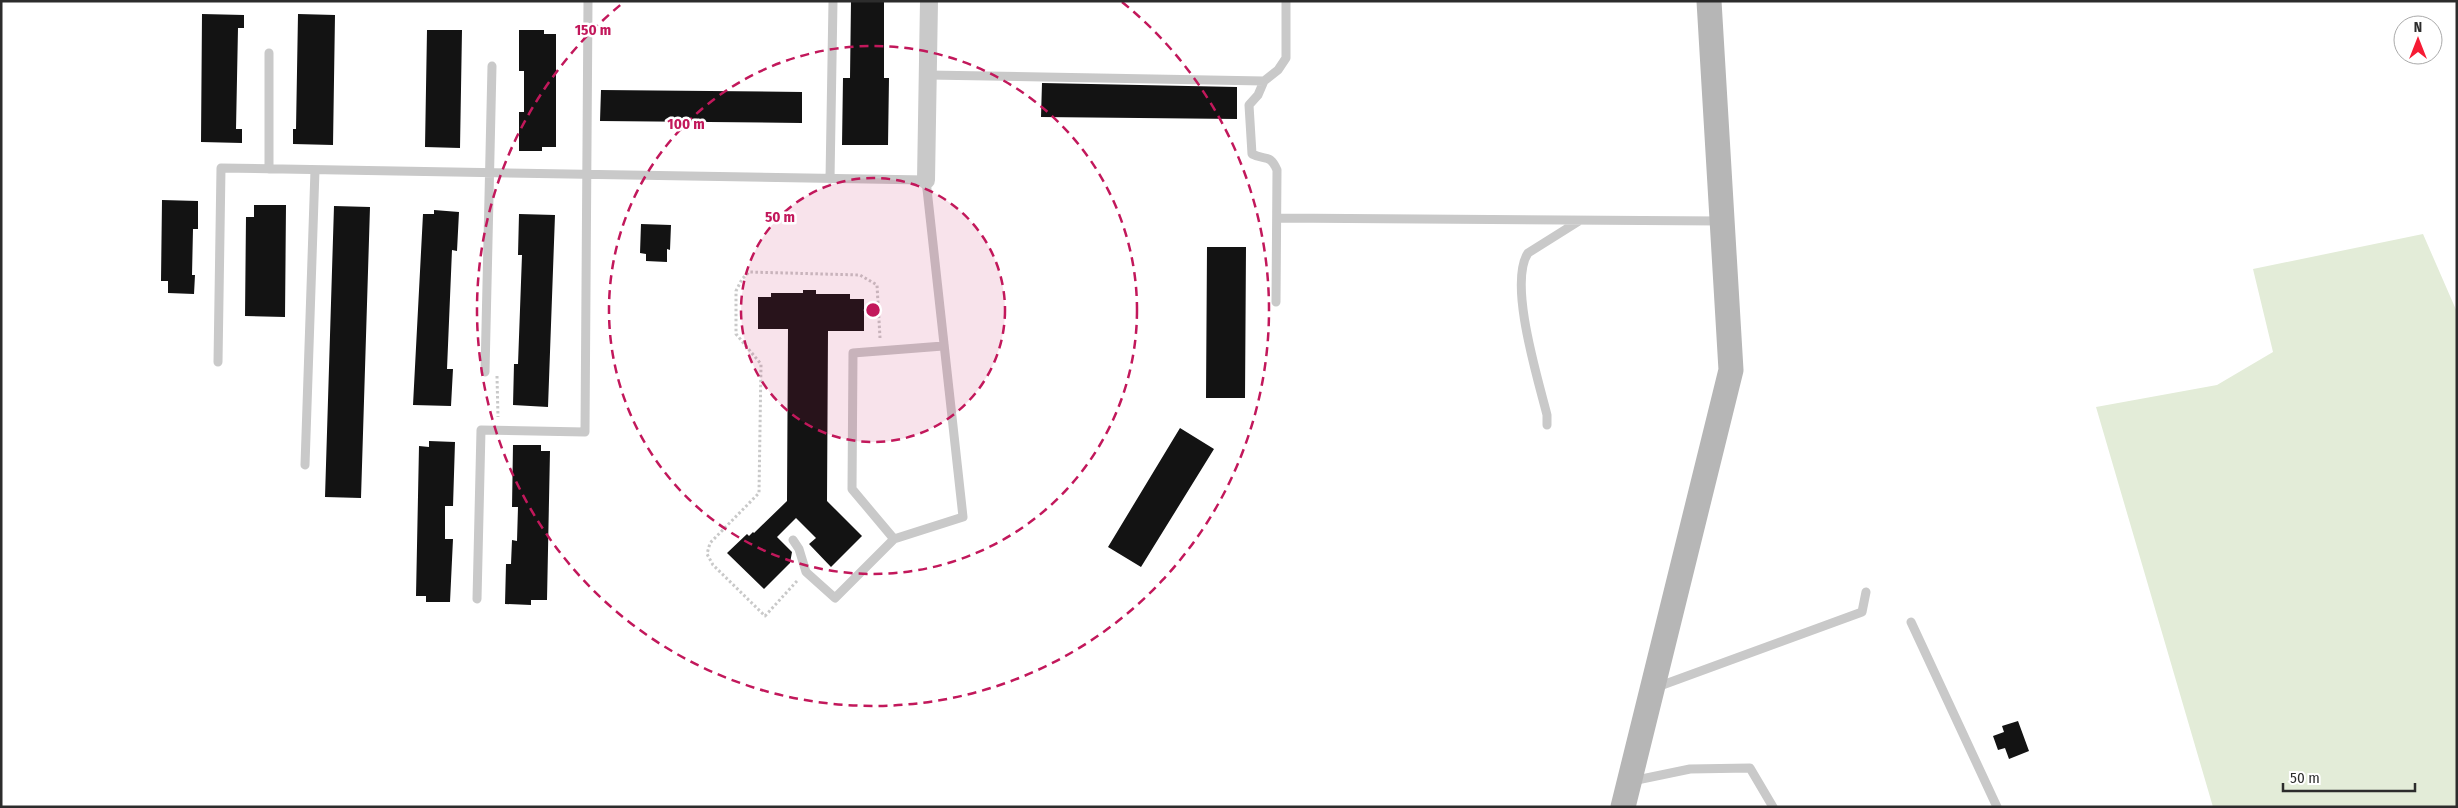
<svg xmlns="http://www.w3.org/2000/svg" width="2458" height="808" viewBox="0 0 2458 808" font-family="'Fira Sans Condensed',sans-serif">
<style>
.green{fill:#e3ecd8}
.building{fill:#131313}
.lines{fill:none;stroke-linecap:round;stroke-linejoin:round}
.path{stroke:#c9c9c9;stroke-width:3;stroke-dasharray:2.5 2.5;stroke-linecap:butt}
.lane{stroke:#c9c9c9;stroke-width:9}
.street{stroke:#c9c9c9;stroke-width:18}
.secondary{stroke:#b6b6b6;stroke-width:25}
.ring{fill:none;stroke:#c2185b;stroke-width:2.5;stroke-dasharray:9 6}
.centre{fill:#c2185b;stroke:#fff;stroke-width:2.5}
.ring-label{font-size:15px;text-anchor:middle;font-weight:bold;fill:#c2185b;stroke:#fff;stroke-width:5;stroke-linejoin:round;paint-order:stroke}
</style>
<rect width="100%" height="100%" fill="#fff"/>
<path class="green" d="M 2423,234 L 2457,312 L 2457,807 L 2213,807 L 2096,407 L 2217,385 L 2273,352 L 2253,269 Z"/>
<path class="building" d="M 851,1 L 884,1 L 884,78 L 889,78 L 888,145 L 842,145 L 843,78 L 850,78 Z
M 202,14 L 244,15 L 244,28 L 238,28 L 236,129 L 242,129 L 242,143 L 201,142 Z
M 298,14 L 335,15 L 333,145 L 293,144 L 293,129 L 296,129 Z
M 427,30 L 462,30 L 460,148 L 425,147 Z
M 519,30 L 544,30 L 544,34 L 556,34 L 556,147 L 542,147 L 542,151 L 519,151 L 519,112 L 524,112 L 524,71 L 519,71 Z
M 1042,83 L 1237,87 L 1237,119 L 1041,117 Z
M 601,90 L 802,92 L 802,123 L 600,121 Z
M 162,200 L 198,201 L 198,229 L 193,229 L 192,275 L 195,275 L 194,294 L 168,293 L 168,281 L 161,281 Z
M 254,205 L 286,205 L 285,317 L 245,316 L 246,217 L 254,217 Z
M 334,206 L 370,207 L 361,498 L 325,497 Z
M 434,210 L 459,212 L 457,251 L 452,250 L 447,369 L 453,369 L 451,406 L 413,405 L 423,214 L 434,214 Z
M 519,214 L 555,215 L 548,407 L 513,405 L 514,364 L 518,364 L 522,255 L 518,255 Z
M 641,224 L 671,225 L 670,250 L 667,249 L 667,262 L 646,261 L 646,254 L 640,253 Z
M 1207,247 L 1246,247 L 1245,398 L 1206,398 Z
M 803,290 L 816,290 L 816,294 L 850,294 L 850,299 L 864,299 L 864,331 L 828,331 L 827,501 L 862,536 L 831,567 L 809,544 L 816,538 L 796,518 L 777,537 L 792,552 L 790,563 L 764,589 L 727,553 L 747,534 L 749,536 L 753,532 L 754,533 L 787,501 L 788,329 L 758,329 L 758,297 L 771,297 L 771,293 L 803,293 Z
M 1180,428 L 1214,449 L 1141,567 L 1108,547 Z
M 429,441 L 455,442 L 453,506 L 445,506 L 445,539 L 453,539 L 450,602 L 426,602 L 426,596 L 416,596 L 419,446 L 429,447 Z
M 513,445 L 541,445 L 541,451 L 550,451 L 547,600 L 531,600 L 531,605 L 505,604 L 506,564 L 511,564 L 512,540 L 517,541 L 518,507 L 512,507 Z
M 2018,721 L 2029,751 L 2009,759 L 2005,748 L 1998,750 L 1993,736 L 2004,732 L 2002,726 Z"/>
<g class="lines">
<path class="path" d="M 497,376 L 498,417
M 797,581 L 765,616 L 713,565 L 707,554 L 710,543 L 759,493 L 761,364 L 736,334 L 736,291 L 742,279 L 749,272 L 860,275 L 877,285 L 880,338"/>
<path class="lane" d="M 928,75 L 1264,81
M 269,169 L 269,53
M 830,179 L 833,1
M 1277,218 L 1721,221
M 1276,302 L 1277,170 C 1270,153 1265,161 1252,154 L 1249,105 L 1258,95 L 1264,81 L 1278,70 L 1286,58 L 1286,1
M 218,362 L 221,168 L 926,180 L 963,517 L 894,539 L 835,598 L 806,572 L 799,549 L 793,540
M 485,372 L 492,66
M 1547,425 L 1547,415 C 1538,379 1508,283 1528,253 L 1579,221
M 305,465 L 315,170
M 894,539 L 852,489 L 853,353 L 943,346
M 477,599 L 481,430 L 585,432 L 588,1
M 1911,622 L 1997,807
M 1657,687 L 1862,612 L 1866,592
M 1632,781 L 1690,769 L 1750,768 L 1773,807"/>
<path class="street" d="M 926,180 L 929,1"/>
<path class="secondary" d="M 1623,807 L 1731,370 L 1709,1"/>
</g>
<circle cx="873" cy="310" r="132" fill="#c2185b" fill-opacity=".12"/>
<g class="ring">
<circle cx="873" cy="310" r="132"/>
<circle cx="873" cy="310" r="264"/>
<path d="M1122 2A396 396 0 1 1 624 2"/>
</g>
<circle cx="873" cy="310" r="8" class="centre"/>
<g class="ring-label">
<text x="593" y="35">150 m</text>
<text x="686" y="129">100 m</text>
<text x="780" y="222">50 m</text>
</g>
<rect width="2458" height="808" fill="none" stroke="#2c2c2c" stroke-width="5"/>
<g transform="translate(2418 40)"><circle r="24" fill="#ffffff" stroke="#ababab"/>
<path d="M0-4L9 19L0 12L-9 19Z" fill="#f61b34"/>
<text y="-8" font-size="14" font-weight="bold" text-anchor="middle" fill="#2c2c2c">N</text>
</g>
<path d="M2283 783v8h132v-8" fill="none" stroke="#2c2c2c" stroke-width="2.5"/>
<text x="2290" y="783" font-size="15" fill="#2c2c2c" stroke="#ffffff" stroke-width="4" paint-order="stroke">50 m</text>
</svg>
